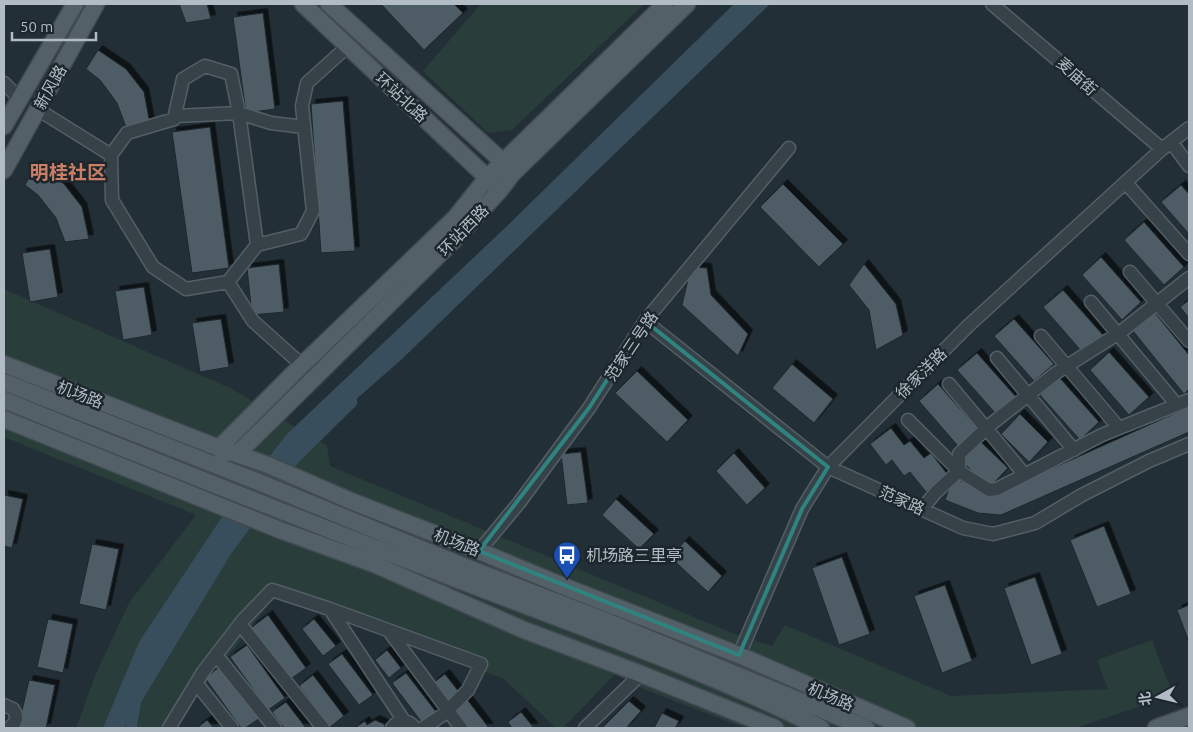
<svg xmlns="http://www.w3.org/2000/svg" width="1193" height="732" viewBox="0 0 1193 732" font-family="Ubuntu,'Noto Sans SC',sans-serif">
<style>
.green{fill:#293d3a}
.water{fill:#384e5c}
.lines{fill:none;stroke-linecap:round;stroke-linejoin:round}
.canal{stroke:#384e5c;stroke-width:11}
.building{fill:#4e5c65;stroke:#1e282e;filter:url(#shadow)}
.minor-casing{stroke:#545f65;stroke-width:15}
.major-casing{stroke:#404a51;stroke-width:19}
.minor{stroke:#364148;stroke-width:12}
.major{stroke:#546068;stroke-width:16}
.marked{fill:none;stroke:#2f847f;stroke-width:4;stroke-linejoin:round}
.labels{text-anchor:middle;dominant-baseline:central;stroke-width:5;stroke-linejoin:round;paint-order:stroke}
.street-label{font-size:16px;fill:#b1bcc4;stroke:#1c262c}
.poi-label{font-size:16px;fill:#b1bcc4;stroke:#1c262c;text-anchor:start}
.quarter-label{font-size:19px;font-weight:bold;fill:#ca7f66;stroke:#1c262c}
</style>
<defs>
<filter id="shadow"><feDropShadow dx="4.5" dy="-4.5" stdDeviation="0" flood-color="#0009"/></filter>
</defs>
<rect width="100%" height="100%" fill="#232f37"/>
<path class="green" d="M 481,4 L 643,4 L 643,5 L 512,130 L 488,133 L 423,71 Z
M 4,289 L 232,389 L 327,446 L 330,466 L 735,634 L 772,646 L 785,625 L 951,696 L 1108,689 L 1097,660 L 1152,640 L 1173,695 L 1076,728 L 744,728 L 646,690 L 615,674 L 563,728 L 556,728 L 504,679 L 276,595 L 196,697 L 177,728 L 76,728 L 97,671 L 129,603 L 196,515 L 4,437 Z"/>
<path class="water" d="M 734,4 L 770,4 L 402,359 L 288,459 L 159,652 L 124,728 L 103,728 L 139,642 L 224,514 L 287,434 L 506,227 Z"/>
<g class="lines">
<path class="canal" d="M 131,728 L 136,700 L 227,550 L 295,458 L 352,402"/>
</g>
<path class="building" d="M 179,4 L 207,4 L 211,19 L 186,23 Z
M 381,4 L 454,4 L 463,13 L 424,50 Z
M 263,13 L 275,109 L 246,113 L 233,17 Z
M 98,50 L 126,69 L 144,92 L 150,124 L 126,127 L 117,103 L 100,80 L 86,69 Z
M 343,101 L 355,251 L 321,253 L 311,104 Z
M 210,127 L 229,268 L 192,273 L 172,132 Z
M 36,165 L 64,184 L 82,207 L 89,239 L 65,242 L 56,218 L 38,195 L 25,185 Z
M 783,184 L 843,244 L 819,267 L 760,207 Z
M 1181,185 L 1189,194 L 1189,234 L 1161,202 Z
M 1144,222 L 1184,267 L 1164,285 L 1124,240 Z
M 50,249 L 58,297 L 30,302 L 22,253 Z
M 1101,257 L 1141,302 L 1122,320 L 1082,275 Z
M 279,264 L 284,312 L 252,315 L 247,268 Z
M 864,264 L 896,304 L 903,335 L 876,350 L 869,310 L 849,285 Z
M 691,267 L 707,268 L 711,295 L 748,334 L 738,356 L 682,305 Z
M 144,287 L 152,335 L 123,340 L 115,291 Z
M 1063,290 L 1103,335 L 1083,353 L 1043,307 Z
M 1189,300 L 1189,318 L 1180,307 Z
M 1155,313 L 1189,355 L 1189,389 L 1184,394 L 1133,331 Z
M 221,319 L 229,367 L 200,372 L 192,323 Z
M 1014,319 L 1054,364 L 1034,381 L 994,336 Z
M 1109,352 L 1149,397 L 1129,415 L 1090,370 Z
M 977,353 L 1017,398 L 997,415 L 957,370 Z
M 792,364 L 833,399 L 814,423 L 772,388 Z
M 637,371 L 688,420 L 667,442 L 615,393 Z
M 1059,377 L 1099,422 L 1080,440 L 1040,395 Z
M 938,384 L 978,429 L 958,446 L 919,401 Z
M 1189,407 L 1189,432 L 1001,515 L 978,513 L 945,500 L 953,478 L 995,494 Z
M 1020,414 L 1048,442 L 1029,462 L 1001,434 Z
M 891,428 L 904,445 L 910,441 L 924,458 L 931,453 L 948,475 L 926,492 L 910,472 L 904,476 L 892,460 L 886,465 L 870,444 Z
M 980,441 L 1008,468 L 989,488 L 961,460 Z
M 581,452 L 588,503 L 567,505 L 561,454 Z
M 734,453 L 765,488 L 747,505 L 716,471 Z
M 4,495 L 23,499 L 12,548 L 4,546 Z
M 616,499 L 654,534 L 639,549 L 602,515 Z
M 1104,526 L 1131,594 L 1097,607 L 1070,540 Z
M 685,541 L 722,576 L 708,592 L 670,557 Z
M 92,544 L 119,549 L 106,610 L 79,604 Z
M 842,557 L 870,634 L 839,645 L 812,568 Z
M 1035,577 L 1062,654 L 1031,665 L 1004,588 Z
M 945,585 L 972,661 L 942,673 L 914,596 Z
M 1189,605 L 1189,642 L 1177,610 Z
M 268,615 L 306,668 L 288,681 L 251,628 Z
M 48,619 L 73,624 L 63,673 L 37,667 Z
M 314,619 L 336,646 L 323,656 L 302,629 Z
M 247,645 L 285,698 L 268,710 L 230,657 Z
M 387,650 L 401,668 L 389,678 L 375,660 Z
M 342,654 L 373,695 L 359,705 L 328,664 Z
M 222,665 L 260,718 L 245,728 L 241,728 L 205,678 Z
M 406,673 L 437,713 L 423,724 L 392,683 Z
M 445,674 L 459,692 L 447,701 L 433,683 Z
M 313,675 L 344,716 L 330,727 L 299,686 Z
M 29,680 L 55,685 L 46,728 L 18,728 Z
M 466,698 L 489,728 L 467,728 L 452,708 Z
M 629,701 L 641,711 L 626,728 L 602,728 Z
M 286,702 L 306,728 L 284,728 L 272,712 Z
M 521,712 L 534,728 L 512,728 L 508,722 Z
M 662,713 L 679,721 L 675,728 L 654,728 Z
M 207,720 L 214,728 L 197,728 Z
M 375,720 L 384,724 L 385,728 L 355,728 L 365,721 L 367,725 Z"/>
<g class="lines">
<g class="minor-casing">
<path id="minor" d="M 992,4 L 1162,149
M 4,83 L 19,98
M 37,109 L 111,155
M 175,116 L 239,113 L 271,123 L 304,127
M 1172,143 L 1189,166
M 1126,183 L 1189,254
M 257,245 L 239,113 L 231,74 L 205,66 L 183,79 L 174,119 L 127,133 L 111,155 L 112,200 L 153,267 L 186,289 L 228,282 L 257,245 L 301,234 L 313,211 L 302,106 L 307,83 L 348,46
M 1130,272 L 1189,341
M 228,282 L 253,321 L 302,365
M 1091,302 L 1177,405
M 645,321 L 828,467 L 963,528 L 993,534 L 1035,523 L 1082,495 L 1149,461 L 1189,444
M 1041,336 L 1119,428
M 997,358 L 1074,450
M 949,384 L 1025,475
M 908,420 L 959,471 L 989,490 L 997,489 L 1102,435 L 1189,400
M 922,509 L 936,492 L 959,471 L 959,454 L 990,425 L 1056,373 L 1122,331 L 1189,278
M 479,551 L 519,503 L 589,408 L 645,321 L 789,148
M 330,609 L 404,721
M 240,624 L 323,728
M 389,631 L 461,728
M 216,655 L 275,728
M 739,655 L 802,509 L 828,467 L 968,326 L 1162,149 L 1189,128
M 196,683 L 232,728
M 4,705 L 13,709 C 18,716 17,723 9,728
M 169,728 L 203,672 L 243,620 L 272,590 L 330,609 L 481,664 L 468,690 L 444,714 L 423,728
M 392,728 C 398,719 408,719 415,728
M 585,728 L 641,674"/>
</g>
<g class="major-casing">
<path id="major" d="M 303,4 L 494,184
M 329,4 L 503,162 L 509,170
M 4,126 L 75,4
M 4,170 L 96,4
M 4,364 L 219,448 L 268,465 L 351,501 L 479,551 L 563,586 L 739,655 L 907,728
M 4,382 L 256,481 L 463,566 L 601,619 L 866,728
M 4,400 C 156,462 308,522 461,581 C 581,627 705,670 821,728
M 4,419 L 280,530 L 374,564 L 524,630 L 641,674 L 775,728
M 224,454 L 219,448 L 302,365 L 456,217 L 487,178 L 503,162 L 665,4
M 237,454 L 452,242 L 500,190 L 512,174 L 687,4
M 1156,728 L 1189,716"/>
</g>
<use href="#minor" class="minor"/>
<use href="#major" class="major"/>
</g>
<path class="marked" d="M 645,321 L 828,467 L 802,509 L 739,655 L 479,551 L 589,408 Z"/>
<defs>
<g id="bus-pin" transform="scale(1.4375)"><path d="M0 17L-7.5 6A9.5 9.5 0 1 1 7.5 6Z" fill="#1a4fb4" stroke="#1c262c"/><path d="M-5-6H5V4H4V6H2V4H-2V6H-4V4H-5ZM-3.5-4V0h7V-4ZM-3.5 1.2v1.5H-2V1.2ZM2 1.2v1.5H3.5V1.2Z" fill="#fff"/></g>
</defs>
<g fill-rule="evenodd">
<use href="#bus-pin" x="567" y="555"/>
</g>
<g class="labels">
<g class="street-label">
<text transform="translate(1077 76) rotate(42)">麦庙街</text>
<text transform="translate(50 87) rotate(-61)">新风路</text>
<text transform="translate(402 97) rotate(43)">环站北路</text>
<text transform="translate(463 230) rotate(-46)">环站西路</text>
<text transform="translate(631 346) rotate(-56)">范家三号路</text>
<text transform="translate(921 373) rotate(-45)">徐家洋路</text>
<text transform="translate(80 394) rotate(21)">机场路</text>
<text transform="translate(902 500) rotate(24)">范家路</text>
<text transform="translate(457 542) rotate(21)">机场路</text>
<text transform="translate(831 696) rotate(23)">机场路</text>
</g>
<g class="poi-label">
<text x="586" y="555">机场路三里亭</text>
</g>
<g class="quarter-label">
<text x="68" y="172">明桂社区</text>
</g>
</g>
<rect width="1193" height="732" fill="none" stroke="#b1bcc4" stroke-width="10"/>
<g transform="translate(1158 697) rotate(262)" stroke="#1c262c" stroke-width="4" paint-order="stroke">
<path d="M0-4L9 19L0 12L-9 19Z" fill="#b1bcc4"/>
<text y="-8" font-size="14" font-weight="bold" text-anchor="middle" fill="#b1bcc4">北</text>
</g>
<path d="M12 32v8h84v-8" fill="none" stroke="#b1bcc4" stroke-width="2.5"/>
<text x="20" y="32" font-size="15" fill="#b1bcc4" stroke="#1c262c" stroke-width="4" paint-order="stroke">50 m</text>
</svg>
